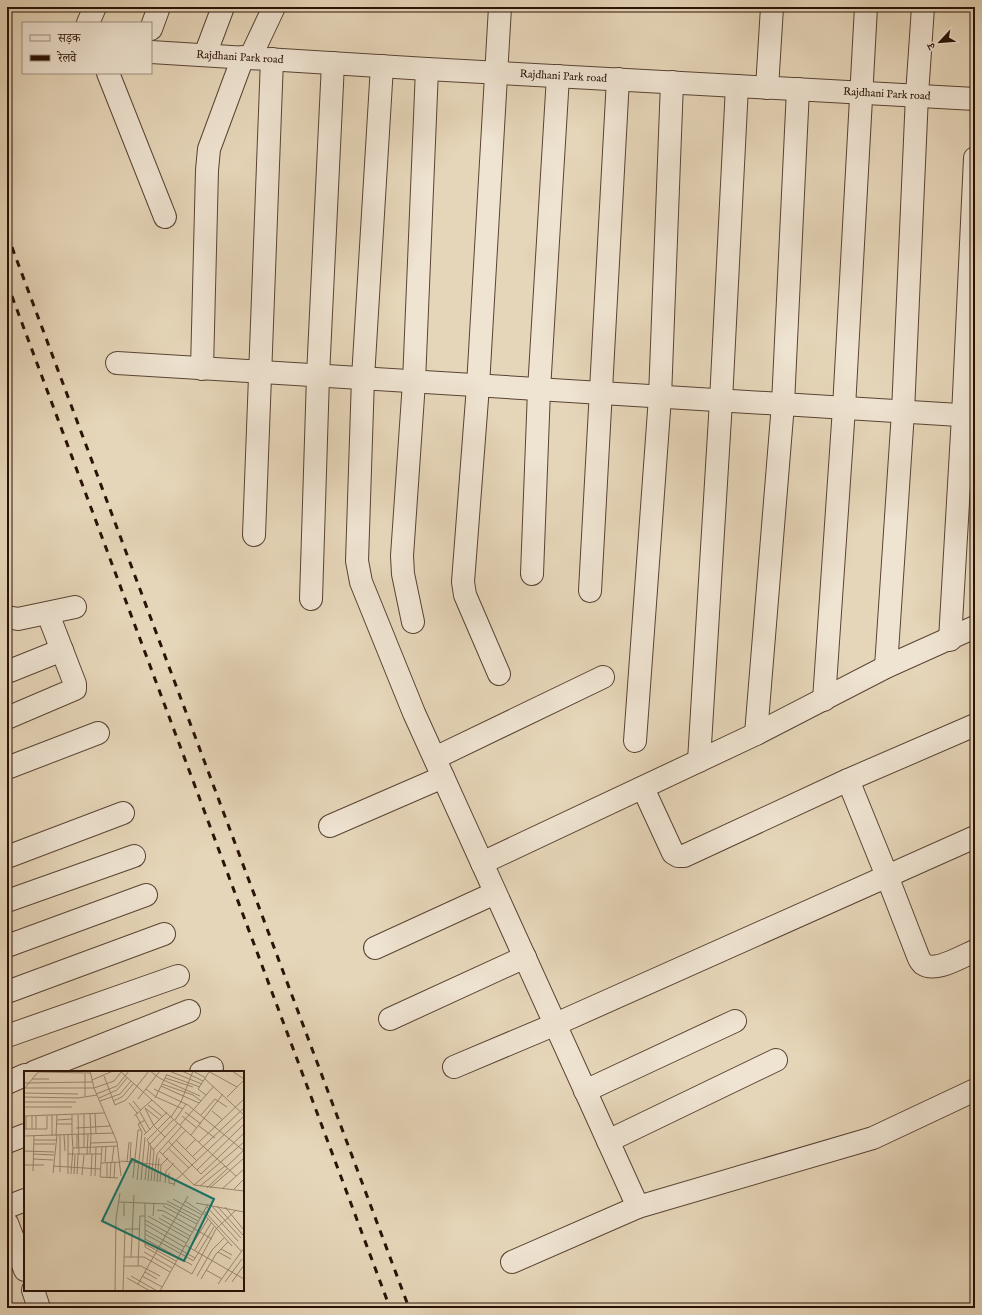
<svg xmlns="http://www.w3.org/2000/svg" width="982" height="1315" viewBox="0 0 982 1315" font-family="'IM FELL English','Noto Serif Devanagari',serif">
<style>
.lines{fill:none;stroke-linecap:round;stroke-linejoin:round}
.minor-casing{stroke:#594333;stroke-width:24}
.minor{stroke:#efe4d2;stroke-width:22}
.rail{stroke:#2a1206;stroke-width:3;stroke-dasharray:7 7;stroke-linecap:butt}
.labels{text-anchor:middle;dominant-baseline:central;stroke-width:3;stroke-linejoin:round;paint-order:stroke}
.street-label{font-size:11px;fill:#2a1206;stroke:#efe4d2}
.inset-road{fill:none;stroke:#9b8871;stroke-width:1}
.view{fill:#0f766e;fill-opacity:0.15;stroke:#0f766e;stroke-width:2}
.inset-edge{fill:none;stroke:#2a1206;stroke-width:2}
</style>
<rect width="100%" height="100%" fill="#e6d6b9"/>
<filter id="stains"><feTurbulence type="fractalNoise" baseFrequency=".005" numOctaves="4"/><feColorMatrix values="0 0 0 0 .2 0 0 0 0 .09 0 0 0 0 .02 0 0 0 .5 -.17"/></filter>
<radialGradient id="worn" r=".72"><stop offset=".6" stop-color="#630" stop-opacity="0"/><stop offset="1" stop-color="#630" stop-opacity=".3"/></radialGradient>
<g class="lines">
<g class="minor-casing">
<g id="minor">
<path d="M 88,23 L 95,7"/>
<path d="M 151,29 L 159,7"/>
<path id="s1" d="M 151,52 L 427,69 L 975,99"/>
<path d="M 205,55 L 223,7"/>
<path d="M 250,58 L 274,7"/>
<path d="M 382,66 L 363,378 L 357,561 L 361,582 L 414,713 L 638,1207"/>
<path d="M 108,73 L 165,217"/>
<path d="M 767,88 L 772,7"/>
<path d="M 117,363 L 975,416"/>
<path d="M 202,369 L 207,170 L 209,149 L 243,57"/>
<path d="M 254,535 L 272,59"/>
<path d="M 532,574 L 539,390 L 558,76"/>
<path d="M 590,591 L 618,79"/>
<path d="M 311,599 L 318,376 L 333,63"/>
<path d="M 7,617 L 18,619 L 75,607"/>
<path d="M 413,622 L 403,574 L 402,556 L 414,382 L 427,69"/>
<path d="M 950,640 L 963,416 L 975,158"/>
<path d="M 886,667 L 903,412 L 917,95 L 923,7"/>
<path d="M 7,672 L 62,650"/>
<path d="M 499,674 L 465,595 L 463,582 L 478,386 L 500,7"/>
<path d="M 824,700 L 844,408 L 866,7"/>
<path d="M 7,718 L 75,689 L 75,684 L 48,614"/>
<path d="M 756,734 L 783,404 L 798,89"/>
<path d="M 635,741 L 660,397 L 672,82"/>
<path d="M 435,758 L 603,677"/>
<path d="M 699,761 L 721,401 L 737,86"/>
<path d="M 7,768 L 98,733"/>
<path d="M 848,780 L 887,876 L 918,956 C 919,959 921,962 923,964 C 936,973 962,956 975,951"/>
<path d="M 643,788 L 673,853 L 678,856 L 684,856 L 848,780 L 975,725"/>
<path d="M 330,826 L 443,777"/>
<path d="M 7,857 L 123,813"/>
<path d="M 482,863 L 756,734 L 886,667 L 975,627"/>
<path d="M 7,901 L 134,856"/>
<path d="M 7,946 L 146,895"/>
<path d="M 375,948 L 495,893"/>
<path d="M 7,992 L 164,934"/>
<path d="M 390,1019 L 525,957"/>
<path d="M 7,1036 L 178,976"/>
<path d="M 454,1067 L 556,1024 L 975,837"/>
<path d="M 34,1072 L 189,1011"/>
<path d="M 201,1072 L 212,1068"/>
<path d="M 7,1083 L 25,1075"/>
<path d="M 585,1091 L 735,1021"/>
<path d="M 608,1141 L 776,1060"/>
<path d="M 7,1142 L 25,1135"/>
<path d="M 7,1207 L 25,1200"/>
<path d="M 7,1223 L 25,1270"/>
<path d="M 512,1262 L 638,1207 L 873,1138 L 975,1090"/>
<path d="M 33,1290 L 39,1308"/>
</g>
</g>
<use href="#minor" class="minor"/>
<path class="rail" d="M 7,234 L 409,1308
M 7,283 L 390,1308"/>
</g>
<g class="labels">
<g class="street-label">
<text stroke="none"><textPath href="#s1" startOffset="89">Rajdhani Park road</textPath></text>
<text stroke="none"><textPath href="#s1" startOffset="413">Rajdhani Park road</textPath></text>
<text stroke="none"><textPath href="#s1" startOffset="737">Rajdhani Park road</textPath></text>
</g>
</g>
<g transform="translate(24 1071)">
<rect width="220" height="220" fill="#e6d6b9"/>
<path class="inset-road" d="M 66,0 L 70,17 L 93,71 L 97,105M 96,0 L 212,105M 126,0 L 137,8 L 176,25M 145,0 L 178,13M 158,0 L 179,10M 169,0 L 182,7M 184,0 L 213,16M 208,0 L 220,8M 14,1 L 66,2M 61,3 L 61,25M 143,4 L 176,16M 80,5 L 91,34 L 102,29 L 125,0M 141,7 L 169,16M 8,8 L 25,8M 181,8 L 220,44M 68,9 L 89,0M 0,12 L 68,11M 138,13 L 169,24 L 177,30M 137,15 L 175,32M 1,17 L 70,17M 70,17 L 90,10 L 98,0M 0,18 L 14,1M 122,18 L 132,26 L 159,38M 130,18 L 164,34 L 220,80M 0,22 L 54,23M 72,23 L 93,15 L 105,0M 182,24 L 174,18 L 185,1M 0,26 L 54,27 L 73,24M 203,26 L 220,9M 75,27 L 93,19 L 103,7M 131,27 L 143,3M 114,28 L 136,0M 76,30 L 96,23 L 107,10M 89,30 L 98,26 L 110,12M 109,30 L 117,40M 0,31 L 52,31M 105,32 L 114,43M 124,34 L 139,46M 0,36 L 48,36M 121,37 L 130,55 L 141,66M 121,37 L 136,49M 188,40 L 199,49M 116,41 L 126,59M 161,41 L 177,53M 60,43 L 60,77M 66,43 L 67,63M 71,43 L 72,63M 28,44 L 28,65M 54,44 L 55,84M 112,44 L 122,62M 177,44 L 191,28 L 203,36M 0,45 L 81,42M 2,45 L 2,58M 8,45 L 8,58M 110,45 L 128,29M 158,45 L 173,57M 147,46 L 157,31 L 169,0M 33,49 L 48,48M 151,49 L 162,33M 32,53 L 48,53M 156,54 L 190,15M 175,55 L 191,67M 52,57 L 87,55M 0,58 L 23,58 L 23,45M 12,58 L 12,45M 40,64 L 41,80M 48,64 L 49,77 L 94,75M 48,64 L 48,44M 53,64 L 53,77M 120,64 L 143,41M 167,64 L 199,23M 0,65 L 90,62M 32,65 L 33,44M 10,69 L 32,69M 152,69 L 173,90M 144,70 L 177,103M 175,71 L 220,28M 67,72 L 93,71M 10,73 L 31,73M 126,73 L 150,48M 144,77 L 165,97M 162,78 L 172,68M 129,79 L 154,52M 0,80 L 30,81M 135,80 L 170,114 L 220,120M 9,83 L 30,84M 44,83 L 77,83M 66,83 L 67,63M 139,83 L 162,59M 63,84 L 64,63M 169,85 L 220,37M 9,88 L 29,89M 97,90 L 137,94 L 144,87M 81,91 L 82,75M 88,91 L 90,75M 103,91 L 105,71M 106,91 L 107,71M 77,92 L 78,76M 0,94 L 20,94M 29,95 L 76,98M 202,96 L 220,79M 173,99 L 220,53M 9,100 L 10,65M 36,101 L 36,64M 29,102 L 33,64M 145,102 L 145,112 L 150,113M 44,103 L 44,64M 47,103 L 49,77M 50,103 L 51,84M 53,103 L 54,84M 177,103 L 220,62M 58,104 L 60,84M 67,105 L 68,83M 71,105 L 72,76M 83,107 L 83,91M 86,107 L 87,91M 90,107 L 91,91M 94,107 L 76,106 L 77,92 L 97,91M 109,107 L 114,59 L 117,59M 113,109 L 118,61 L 114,53 L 121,49M 117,109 L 121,66M 121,109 L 125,72M 124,110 L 127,76M 127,110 L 130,80 L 123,69 L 147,45M 130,110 L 133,83 L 158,55M 133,111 L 135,87M 136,111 L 137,94M 141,112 L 142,100 L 150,92M 170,114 L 220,71M 150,115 L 151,110 L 220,45M 176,115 L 201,95M 183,117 L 204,97M 186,117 L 220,87M 198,118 L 220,98M 210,118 L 220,108M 149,128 L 178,144M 143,130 L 176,147M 161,130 L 179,142M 95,131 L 143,133 L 174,150M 121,132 L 121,176 L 168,203 L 192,158 L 212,139M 172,132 L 220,141M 186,133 L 217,167M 139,135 L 173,153M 193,135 L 219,164M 183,136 L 214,170M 201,136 L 220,159M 133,139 L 140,140 L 188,168M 180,140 L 218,181M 179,142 L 208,175M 138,144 L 168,161M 100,145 L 100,132M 124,145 L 165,168M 129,145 L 130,132M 135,147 L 166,165M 121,149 L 162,172M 121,153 L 160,176M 121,159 L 171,187M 121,163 L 170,190M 121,168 L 168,194M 121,173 L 152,190M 161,174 L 220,208M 166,177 L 184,148M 197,178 L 208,184M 171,179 L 187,152M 120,181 L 148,197M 194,181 L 207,188M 100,186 L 120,186 L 146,201M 107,186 L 110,124M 170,189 L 190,156M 100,195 L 117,195 L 136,205M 114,195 L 116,145 L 121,145M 182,199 L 198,208M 121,201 L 133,208M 107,205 L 133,220M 118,205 L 138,216M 173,205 L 188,179 L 200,167M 103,207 L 126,220M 177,208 L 192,183 L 204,171M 201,211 L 218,188M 208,211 L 220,194M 114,213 L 164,125M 194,213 L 220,177M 91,220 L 92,148 L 96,122M 99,220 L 101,158 L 116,158M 136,220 L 184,133"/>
<path class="view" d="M 108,88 L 190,128 L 160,190 L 78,150 Z"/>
<rect width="220" height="220" class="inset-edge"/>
</g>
<rect width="982" height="1315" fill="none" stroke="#e6d6b9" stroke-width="24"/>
<rect x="8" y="8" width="966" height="1299" fill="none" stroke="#2a1206" stroke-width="2"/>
<rect x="12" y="12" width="958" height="1291" fill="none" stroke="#2a1206"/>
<rect x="22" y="22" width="130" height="52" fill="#efe4d2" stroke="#a09080"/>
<rect x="30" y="35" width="20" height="6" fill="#efe4d2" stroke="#a09080"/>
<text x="58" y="42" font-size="12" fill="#2a1206">सड़क</text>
<rect x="30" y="55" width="20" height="6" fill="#2a1206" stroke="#a09080"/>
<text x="58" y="62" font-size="12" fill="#2a1206">रेलवे</text>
<g transform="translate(940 42) rotate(244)" stroke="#efe4d2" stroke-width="3" paint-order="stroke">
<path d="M0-3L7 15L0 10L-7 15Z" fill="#2a1206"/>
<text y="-6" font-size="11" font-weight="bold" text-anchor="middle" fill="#2a1206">उ</text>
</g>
<rect width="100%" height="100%" filter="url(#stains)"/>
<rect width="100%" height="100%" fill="url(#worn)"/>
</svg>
